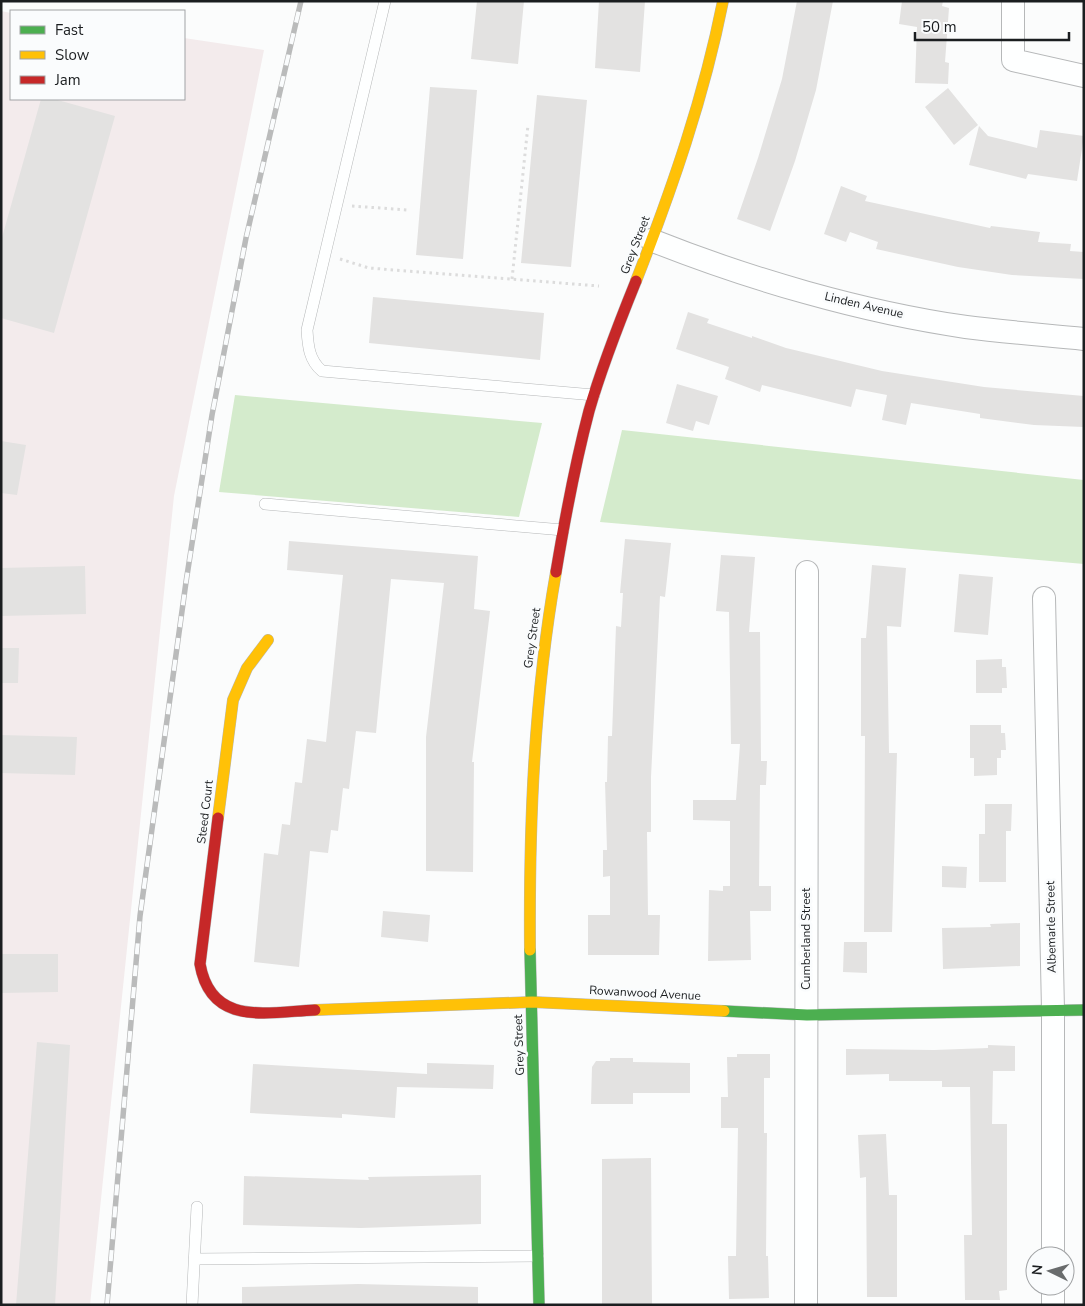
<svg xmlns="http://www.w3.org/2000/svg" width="1085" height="1306" viewBox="0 0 1085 1306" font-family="'Nunito Sans',sans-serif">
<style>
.industrial{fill:#f3ebec}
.green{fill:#d4ebcc}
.building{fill:#e3e2e1}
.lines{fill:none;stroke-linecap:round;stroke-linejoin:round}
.lane-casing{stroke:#b6b8b9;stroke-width:12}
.street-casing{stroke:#b6b8b9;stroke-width:24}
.fast-casing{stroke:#b6b8b9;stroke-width:12}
.slow-casing{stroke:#b6b8b9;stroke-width:12}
.jam-casing{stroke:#b6b8b9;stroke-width:12}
.path{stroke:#dcdcdc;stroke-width:3;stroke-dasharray:2.5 4;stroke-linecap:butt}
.lane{stroke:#feffff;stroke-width:11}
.street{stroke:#feffff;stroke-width:22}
.fast{stroke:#4caf50;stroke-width:11}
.slow{stroke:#ffc107;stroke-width:11}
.jam{stroke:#c62828;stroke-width:11}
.rail-casing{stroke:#babbbb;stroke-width:5.5}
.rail{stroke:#fafcfd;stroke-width:4;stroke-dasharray:11;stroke-linecap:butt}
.labels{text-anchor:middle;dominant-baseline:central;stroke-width:5;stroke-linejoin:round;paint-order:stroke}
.street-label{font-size:12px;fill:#1b1e20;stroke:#fafcfd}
</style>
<rect width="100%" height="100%" fill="#fbfcfc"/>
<path class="industrial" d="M 1,11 L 11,13 L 11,99 L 184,99 L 184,38 L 264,50 L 174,496 L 90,1305 L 1,1305 Z"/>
<path class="green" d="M 235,395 L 542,423 L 519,517 L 219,492 Z
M 622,430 L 1084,480 L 1084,564 L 600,522 Z"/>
<path class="building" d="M 477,1 L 524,1 L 518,64 L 471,59 Z
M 599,1 L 645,1 L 640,72 L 595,68 Z
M 797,1 L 833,1 L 816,90 L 795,161 L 770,231 L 737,219 L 758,158 L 782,79 Z
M 902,1 L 943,1 L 942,6 L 949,8 L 945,62 L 949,63 L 948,84 L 915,83 L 917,27 L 899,24 Z
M 430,87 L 477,90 L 463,259 L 416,255 Z
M 948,88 L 978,125 L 954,145 L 925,107 Z
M 537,95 L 587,100 L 571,267 L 521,263 Z
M 41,99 L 54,99 L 115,116 L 54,333 L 1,318 L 1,241 Z
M 979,126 L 988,136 L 1037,148 L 1040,130 L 1084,136 L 1077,181 L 1028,174 L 1026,179 L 969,165 Z
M 841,186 L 867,196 L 865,201 L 990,228 L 991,226 L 1040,232 L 1038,242 L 1071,244 L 1070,251 L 1084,252 L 1084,279 L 1012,275 L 958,267 L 876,249 L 878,242 L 850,232 L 846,242 L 824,234 Z
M 373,297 L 544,313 L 540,360 L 369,343 Z
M 688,312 L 709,319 L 707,323 L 752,338 L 752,336 L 786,348 L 882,371 L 984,387 L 1084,396 L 1084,427 L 1034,425 L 980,418 L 980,414 L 911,403 L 906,425 L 882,420 L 887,395 L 856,389 L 851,407 L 762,385 L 760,392 L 725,379 L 729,367 L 676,349 Z
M 677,384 L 718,396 L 709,425 L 696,421 L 693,431 L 666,423 Z
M 1,441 L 26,445 L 17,495 L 1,493 Z
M 625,539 L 671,543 L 665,597 L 660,596 L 651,777 L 651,832 L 647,832 L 648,915 L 660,915 L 659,955 L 588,955 L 588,915 L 610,915 L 610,876 L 603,877 L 603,850 L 607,850 L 605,782 L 607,782 L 608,736 L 612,736 L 616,626 L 621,627 L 623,593 L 620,593 Z
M 289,541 L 478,556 L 474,609 L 490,611 L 472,762 L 474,762 L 473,872 L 426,871 L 426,737 L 444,583 L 391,579 L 376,733 L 356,731 L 349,789 L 343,788 L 338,831 L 331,830 L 328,853 L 310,851 L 299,967 L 254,962 L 264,853 L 278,855 L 282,824 L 290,825 L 295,782 L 302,783 L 307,739 L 326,742 L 343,575 L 287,570 Z
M 721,555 L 755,557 L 749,632 L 760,632 L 761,761 L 767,761 L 766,785 L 760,785 L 759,886 L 771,886 L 771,911 L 750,911 L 751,960 L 708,961 L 709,890 L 723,891 L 723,886 L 730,886 L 730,821 L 693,820 L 693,800 L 736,800 L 740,744 L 731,744 L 729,612 L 716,611 Z
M 872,565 L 906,568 L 901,627 L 887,626 L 889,753 L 897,753 L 892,932 L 864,932 L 865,736 L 861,736 L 861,638 L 866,638 Z
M 85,566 L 86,614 L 1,616 L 1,568 Z
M 959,574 L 993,577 L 988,635 L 954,632 Z
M 1,648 L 19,648 L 18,683 L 1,683 Z
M 1002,659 L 1002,667 L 1006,667 L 1007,688 L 1002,688 L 1002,693 L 976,693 L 976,660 Z
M 970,725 L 1001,725 L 1001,733 L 1005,733 L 1006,750 L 1001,750 L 1001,758 L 997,758 L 997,775 L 974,776 L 974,758 L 970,758 Z
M 1,735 L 77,737 L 75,775 L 1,773 Z
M 985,804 L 1012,804 L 1011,831 L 1006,831 L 1006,882 L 979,882 L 979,834 L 985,834 Z
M 942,866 L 967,867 L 966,888 L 942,887 Z
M 383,911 L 430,915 L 428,942 L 381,937 Z
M 1020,923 L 1020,966 L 943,969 L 942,928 L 991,927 L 990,924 Z
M 844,942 L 867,942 L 867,973 L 843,972 Z
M 1,954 L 58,954 L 58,992 L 1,993 Z
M 37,1042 L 70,1045 L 55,1305 L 16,1305 Z
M 988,1045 L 1015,1046 L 1015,1071 L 993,1071 L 992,1124 L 1007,1124 L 1007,1290 L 999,1291 L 1000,1300 L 965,1300 L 964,1235 L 972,1235 L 970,1087 L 942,1087 L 942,1081 L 889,1081 L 889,1074 L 846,1075 L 846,1049 L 934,1050 L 988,1048 Z
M 737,1054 L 770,1054 L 770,1078 L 764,1078 L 764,1133 L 767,1133 L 766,1256 L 768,1256 L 769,1298 L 729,1299 L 728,1256 L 736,1256 L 738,1128 L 721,1128 L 721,1097 L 728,1097 L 727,1057 L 737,1057 Z
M 610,1058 L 633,1058 L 633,1062 L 690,1063 L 690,1093 L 633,1093 L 633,1104 L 591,1104 L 592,1067 L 596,1061 L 610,1061 Z
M 427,1063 L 494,1065 L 493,1089 L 397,1087 L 395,1118 L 342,1114 L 342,1118 L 250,1113 L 253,1064 L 427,1074 Z
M 886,1134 L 889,1195 L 897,1195 L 897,1297 L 867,1297 L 866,1177 L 860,1178 L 858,1135 Z
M 651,1158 L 652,1305 L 602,1305 L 602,1159 Z
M 481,1175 L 481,1224 L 361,1228 L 243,1225 L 244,1176 L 369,1180 L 368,1177 Z
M 358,1284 L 478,1287 L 478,1305 L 242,1305 L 242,1287 Z"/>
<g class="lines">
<g class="lane-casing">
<path id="lane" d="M 385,1 L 307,330 C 308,346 309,360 322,371 L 594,395
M 265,504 L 563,530
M 194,1259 L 538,1256
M 192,1305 L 197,1207"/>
</g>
<g class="street-casing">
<path id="street" d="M 1013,1 L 1013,60 L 1084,76
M 651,240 C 749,279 862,312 966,327 C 1005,332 1045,335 1084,339
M 1044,598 L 1053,1010 L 1053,1256
M 1053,1286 L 1053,1305
M 806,1305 L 807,572"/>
</g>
<g class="fast-casing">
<path id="fast" d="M 530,950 L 539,1305
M 724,1011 L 807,1015 L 1084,1010"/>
</g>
<g class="slow-casing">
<path id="slow" d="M 636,281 C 672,189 704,97 723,1
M 218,818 L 233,700 L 247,668 L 268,640
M 530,950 C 529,823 534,697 556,572
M 315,1010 L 532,1002 L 724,1011"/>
</g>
<g class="jam-casing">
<path id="jam" d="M 556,572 C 565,518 575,464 589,411 C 602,366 619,323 636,281
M 218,818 L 200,964 C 211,1027 267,1012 315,1010"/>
</g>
<path class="path" d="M 352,206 L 408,210
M 340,259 L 369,268 L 599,286
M 512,279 L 528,125"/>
<use href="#lane" class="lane"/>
<use href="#street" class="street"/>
<use href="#fast" class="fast"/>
<use href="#slow" class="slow"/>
<use href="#jam" class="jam"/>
<g class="rail-casing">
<path id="rail" d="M 107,1305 L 140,916 L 186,582 L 212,415 L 246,238 L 301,1"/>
</g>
<use href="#rail" class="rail"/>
</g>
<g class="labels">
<g class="street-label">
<text transform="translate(635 245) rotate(-69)">Grey Street</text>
<text transform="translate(864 305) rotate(13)">Linden Avenue</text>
<text transform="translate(532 638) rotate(-82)">Grey Street</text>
<text transform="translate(205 812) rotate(-83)">Steed Court</text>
<text transform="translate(1051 927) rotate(-91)">Albemarle Street</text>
<text transform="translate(806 939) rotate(-90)">Cumberland Street</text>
<text transform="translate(645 993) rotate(3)">Rowanwood Avenue</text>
<text transform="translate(519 1045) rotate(-92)">Grey Street</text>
</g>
</g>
<rect width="1085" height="1306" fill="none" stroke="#1b1e20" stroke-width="5"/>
<rect x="10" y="10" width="175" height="90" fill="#fafcfd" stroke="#a1a3a5"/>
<rect x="20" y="26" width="25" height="8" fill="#4caf50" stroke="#a1a3a5"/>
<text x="55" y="35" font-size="15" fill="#1b1e20">Fast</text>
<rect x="20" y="51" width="25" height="8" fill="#ffc107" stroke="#a1a3a5"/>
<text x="55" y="60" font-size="15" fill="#1b1e20">Slow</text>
<rect x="20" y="76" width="25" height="8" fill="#c62828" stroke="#a1a3a5"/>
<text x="55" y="85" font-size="15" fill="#1b1e20">Jam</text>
<g transform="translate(1050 1271) rotate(275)"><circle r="24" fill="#fafcfd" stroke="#a1a3a5"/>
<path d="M0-4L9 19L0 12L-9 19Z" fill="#696c6d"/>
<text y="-8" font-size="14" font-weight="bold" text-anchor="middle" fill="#1b1e20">N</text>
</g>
<path d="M915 32v8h154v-8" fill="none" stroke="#1b1e20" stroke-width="2.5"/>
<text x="922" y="32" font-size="15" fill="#1b1e20" stroke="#fafcfd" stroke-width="4" paint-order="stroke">50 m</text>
</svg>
